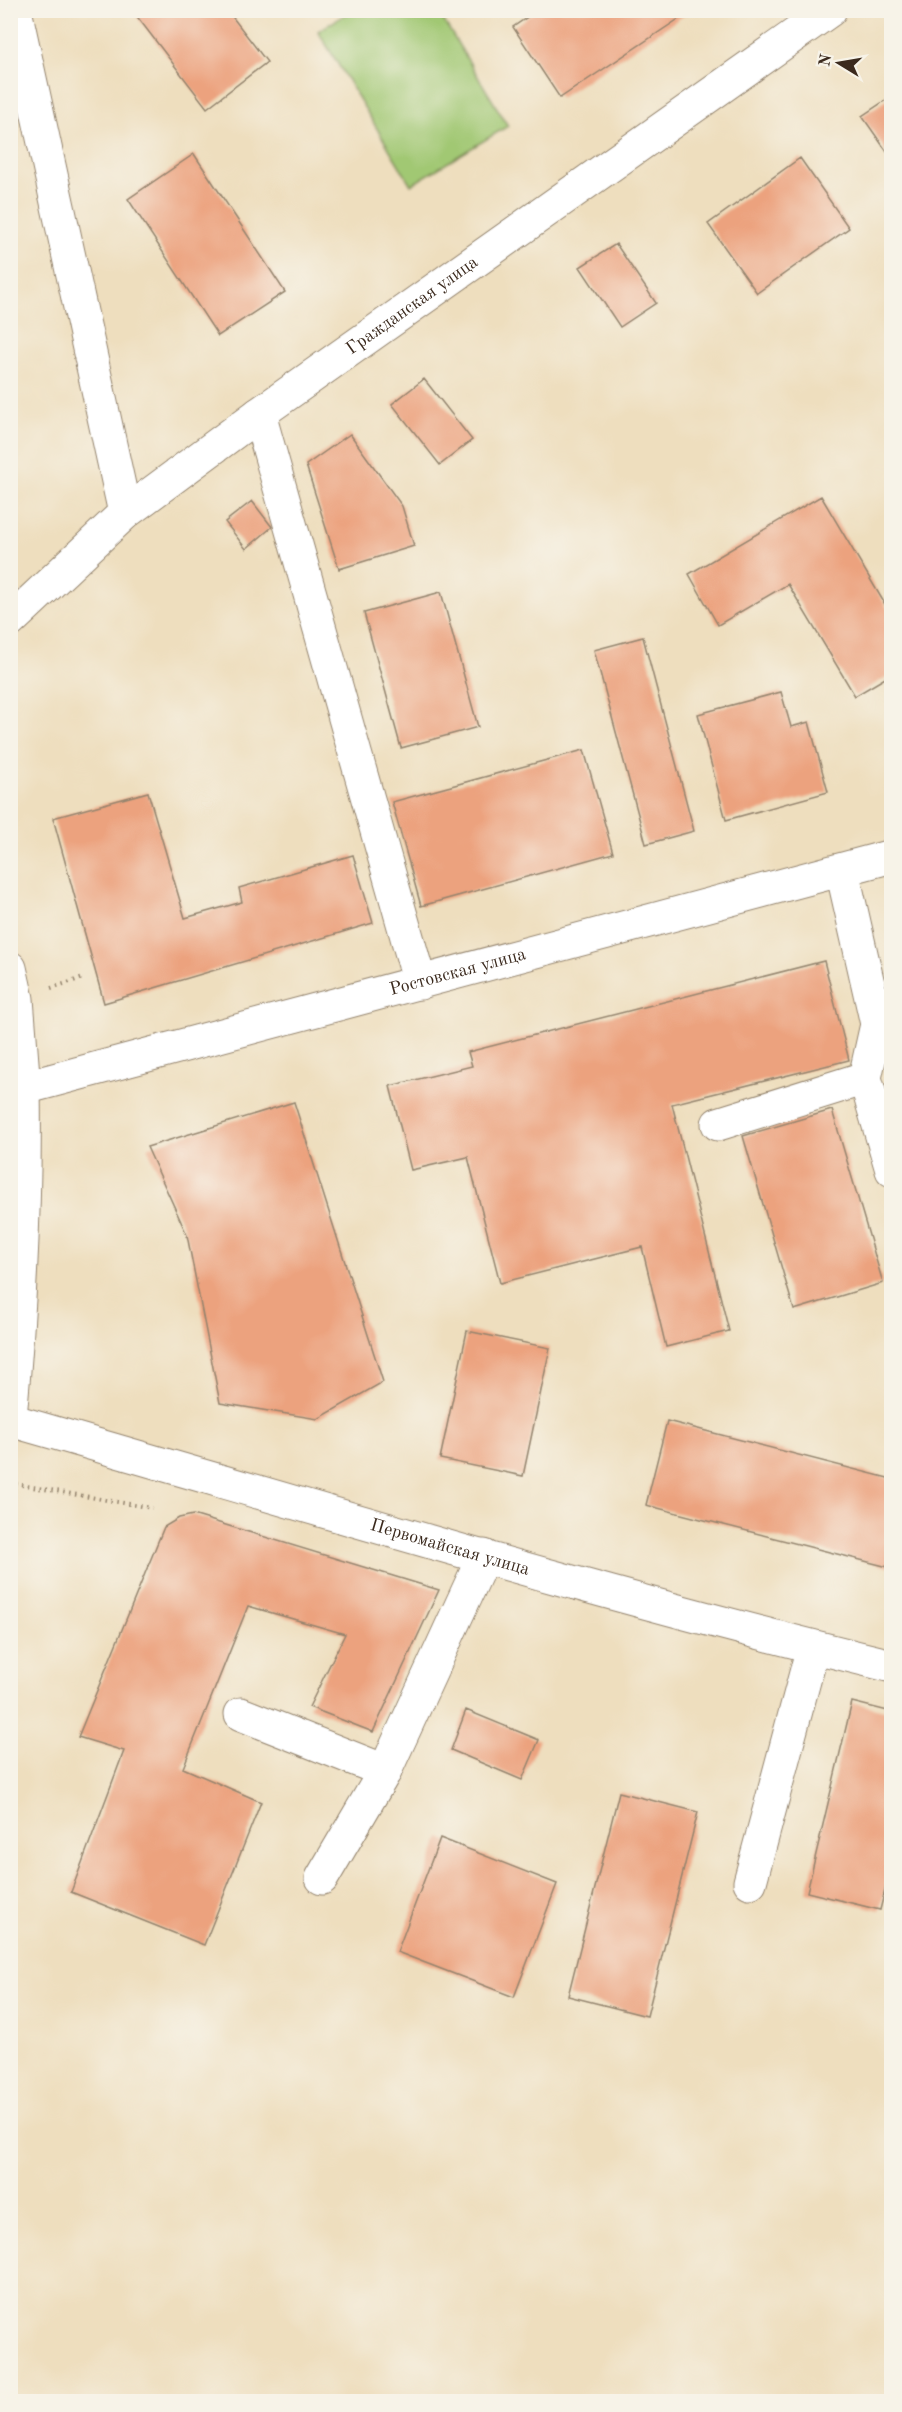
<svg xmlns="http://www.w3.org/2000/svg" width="902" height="2412" viewBox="0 0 902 2412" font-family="'Old Standard TT',serif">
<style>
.green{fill:#a1c873;stroke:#6e7948;stroke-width:1.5}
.building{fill:#eca27e}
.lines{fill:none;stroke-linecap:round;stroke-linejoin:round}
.minor-casing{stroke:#94846e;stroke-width:35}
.major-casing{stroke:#94846e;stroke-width:35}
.path{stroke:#94846e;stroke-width:4;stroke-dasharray:1.5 4.5;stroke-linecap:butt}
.minor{stroke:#fff;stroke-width:33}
.major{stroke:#fff;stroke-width:33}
.labels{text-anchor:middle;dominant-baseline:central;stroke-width:6;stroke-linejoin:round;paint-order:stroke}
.street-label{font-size:18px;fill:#3b2a1e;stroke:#f7f3e8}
</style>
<rect width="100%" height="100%" fill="#f7f3e8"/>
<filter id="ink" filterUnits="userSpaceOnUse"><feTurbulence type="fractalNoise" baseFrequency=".0167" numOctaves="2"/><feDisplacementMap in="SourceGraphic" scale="12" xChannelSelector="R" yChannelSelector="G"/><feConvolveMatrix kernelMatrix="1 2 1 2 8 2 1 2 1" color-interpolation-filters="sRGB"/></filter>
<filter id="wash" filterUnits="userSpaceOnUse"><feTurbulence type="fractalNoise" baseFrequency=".008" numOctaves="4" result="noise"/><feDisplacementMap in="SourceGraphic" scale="24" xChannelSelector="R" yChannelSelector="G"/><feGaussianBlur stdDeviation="1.35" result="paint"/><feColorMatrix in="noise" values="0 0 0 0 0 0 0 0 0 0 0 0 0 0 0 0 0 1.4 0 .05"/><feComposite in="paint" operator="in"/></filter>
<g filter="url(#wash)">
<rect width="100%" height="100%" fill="#eedebe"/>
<path class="green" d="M 351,11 L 438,11 L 508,126 L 411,185 L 318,31 Z"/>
<g id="blocks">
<path class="building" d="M 132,10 L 227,10 L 267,62 L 207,108 Z
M 538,10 L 692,10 L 560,98 L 513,27 Z
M 892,96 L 892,159 L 862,116 Z
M 194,154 L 285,292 L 218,336 L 128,199 Z
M 800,158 L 849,228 L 757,293 L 708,224 Z
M 616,244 L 656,303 L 620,327 L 580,267 Z
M 424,379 L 472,440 L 440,465 L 392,404 Z
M 350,434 L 402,506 L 414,546 L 339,569 L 306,465 Z
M 821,496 L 892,616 L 892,674 L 855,696 L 788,584 L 718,625 L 689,574 Z
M 252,501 L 272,527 L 246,549 L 225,522 Z
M 441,592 L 478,727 L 401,748 L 364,613 Z
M 643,637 L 694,831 L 646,844 L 594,650 Z
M 781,692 L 791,727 L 809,722 L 828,792 L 726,820 L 698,714 Z
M 584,750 L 613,853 L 421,906 L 392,802 Z
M 148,792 L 185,918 L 242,902 L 239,888 L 353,855 L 373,923 L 104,1003 L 53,818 Z
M 824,961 L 849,1060 L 672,1104 L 729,1331 L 666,1347 L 642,1247 L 500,1283 L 468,1157 L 411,1170 L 390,1086 L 472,1066 L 468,1052 Z
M 294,1102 L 383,1382 L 318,1419 L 220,1403 L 187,1235 L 147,1147 Z
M 832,1110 L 883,1283 L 794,1310 L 743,1136 Z
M 467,1331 L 550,1348 L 523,1476 L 440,1459 Z
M 667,1421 L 892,1479 L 892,1568 L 646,1505 Z
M 193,1515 L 439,1590 L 373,1732 L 309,1707 L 345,1634 L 248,1606 L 183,1768 L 261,1802 L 204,1945 L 71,1892 L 124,1751 L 78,1737 L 164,1527 L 179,1518 Z
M 852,1702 L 892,1712 L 892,1862 L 880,1910 L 807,1892 Z
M 466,1710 L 539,1740 L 522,1780 L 451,1750 Z
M 619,1792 L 698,1812 L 647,2016 L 568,1996 Z
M 440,1838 L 557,1884 L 514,1997 L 397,1952 Z"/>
</g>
</g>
<g filter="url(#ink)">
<use href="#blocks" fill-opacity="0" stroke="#94846e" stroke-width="1.5"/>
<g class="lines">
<g class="minor-casing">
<g id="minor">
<path d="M 15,10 L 125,513"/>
<path d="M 259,414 L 420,983"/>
<path id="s1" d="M 10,621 L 125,513 L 259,414 L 830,10"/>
<path d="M 842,870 L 877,1024 L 865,1078 L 892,1170"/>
<path d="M 718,1124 L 865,1078"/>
<path d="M 10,1418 C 20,1308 26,1199 24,1088"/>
<path id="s2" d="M 10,1420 C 303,1504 595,1594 892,1666"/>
<path d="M 241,1714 L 385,1771 L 322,1878"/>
<path d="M 385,1771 L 484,1556"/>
<path d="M 750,1882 L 813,1647"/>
</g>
</g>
<g class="major-casing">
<g id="major">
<path id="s3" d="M 10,968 L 17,999 L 24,1088 L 892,856"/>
</g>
</g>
<path class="path" d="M 51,988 L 83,978
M 10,1483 L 152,1508"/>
<use href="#minor" class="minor"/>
<use href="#major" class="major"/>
</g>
</g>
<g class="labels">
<g class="street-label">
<text stroke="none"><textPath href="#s1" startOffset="512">Гражданская улица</textPath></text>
<text stroke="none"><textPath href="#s3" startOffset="570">Ростовская улица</textPath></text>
<text stroke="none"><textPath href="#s2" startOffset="458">Первомайская улица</textPath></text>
</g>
</g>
<rect width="902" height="2412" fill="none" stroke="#f7f3e8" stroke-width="36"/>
<g transform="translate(839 63) rotate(281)" stroke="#f7f3e8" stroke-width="4.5" paint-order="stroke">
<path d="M0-4.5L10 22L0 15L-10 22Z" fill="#3b2a1e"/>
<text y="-9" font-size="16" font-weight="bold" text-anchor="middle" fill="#3b2a1e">N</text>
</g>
</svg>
